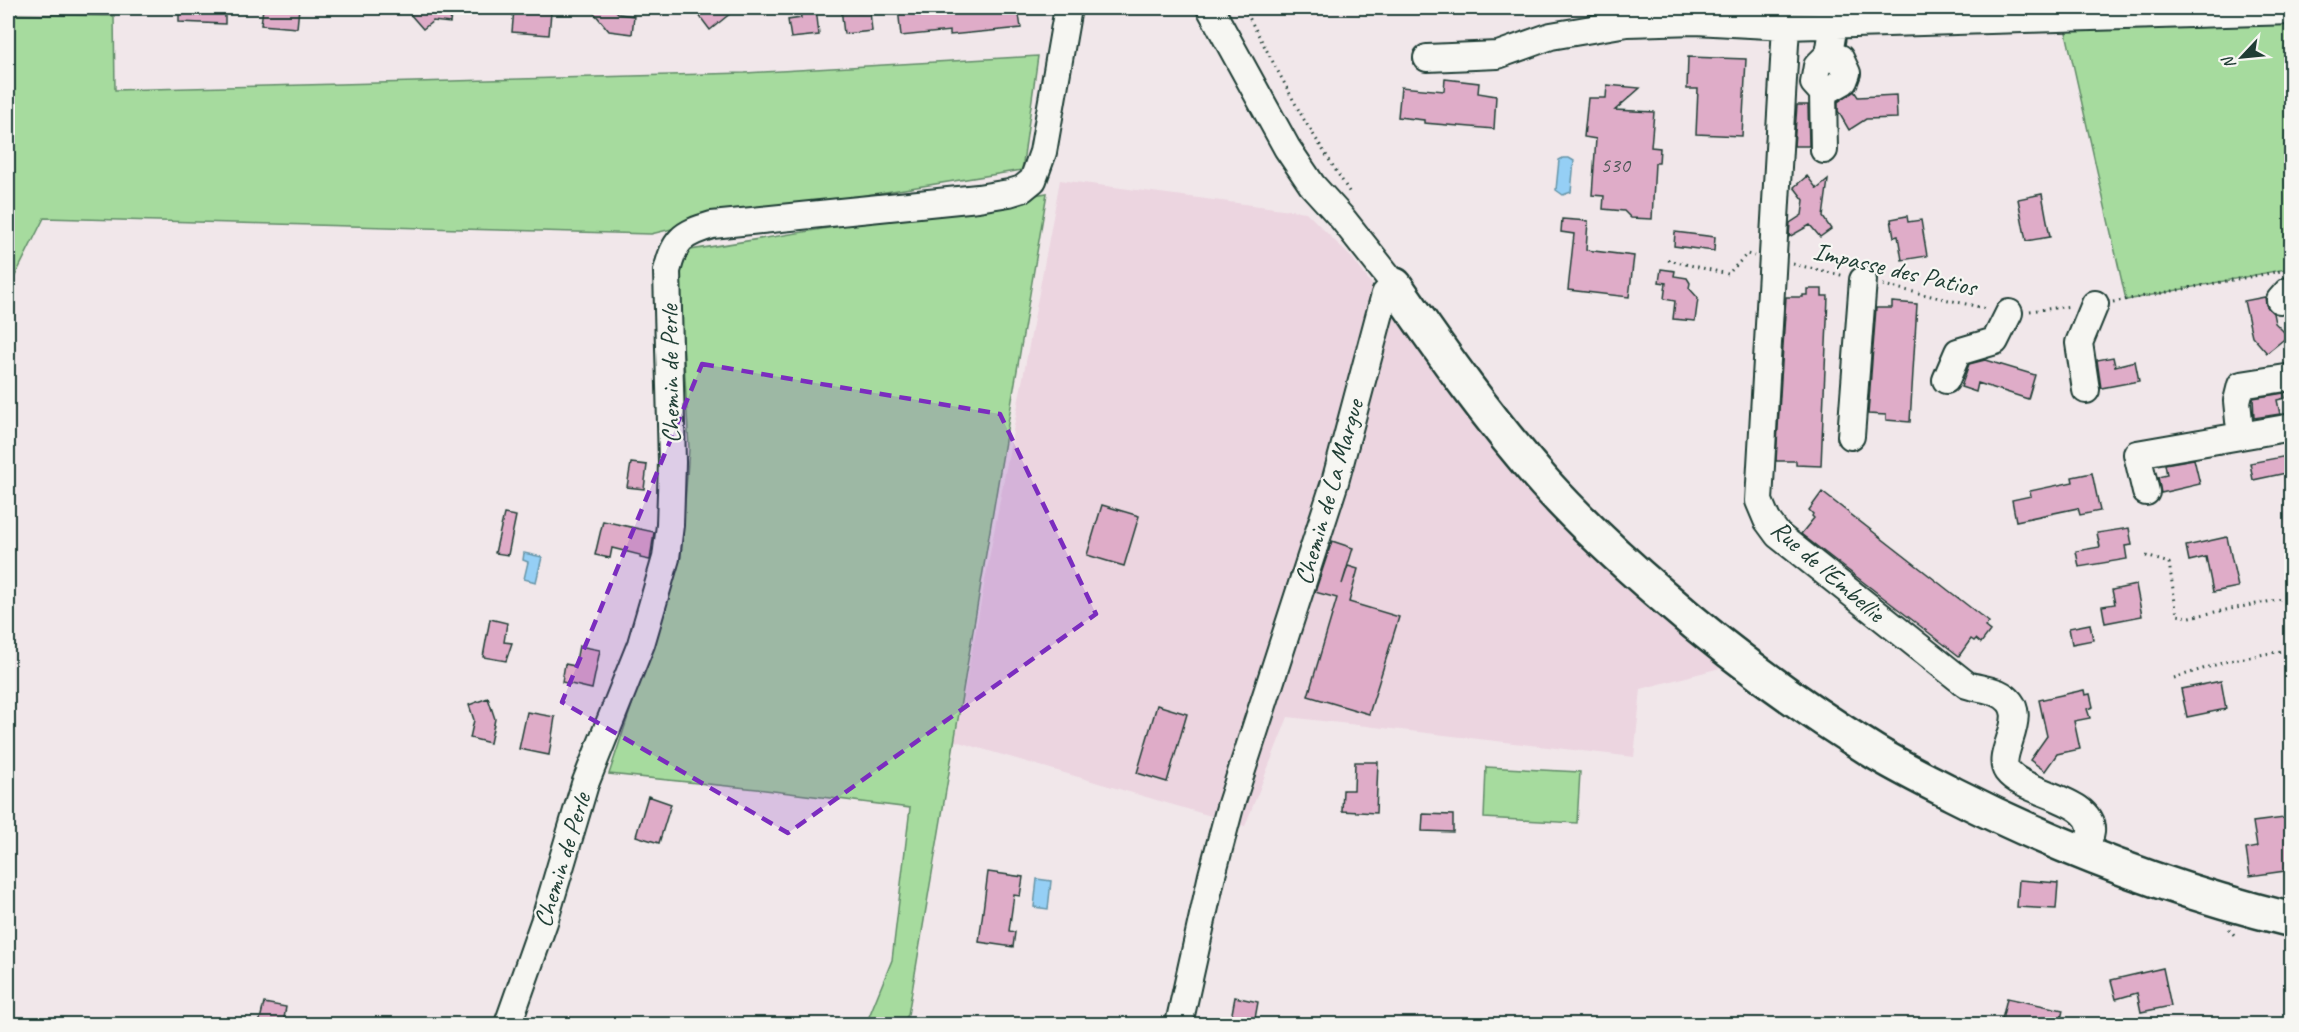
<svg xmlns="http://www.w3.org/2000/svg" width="2299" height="1032" viewBox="0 0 2299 1032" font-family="Caveat,sans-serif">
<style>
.built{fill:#ecd5e0}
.green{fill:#a6db9e;stroke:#628c69;stroke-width:1.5}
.water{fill:#95cff5;stroke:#6695a8;stroke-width:1.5}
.building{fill:#dfacc8;stroke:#1f3d34;stroke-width:1.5}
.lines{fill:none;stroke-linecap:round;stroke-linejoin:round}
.minor-casing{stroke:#1f3d34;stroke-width:30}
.major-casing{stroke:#1f3d34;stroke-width:38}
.path{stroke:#1f3d34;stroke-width:3;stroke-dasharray:1.5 4.5;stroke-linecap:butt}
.minor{stroke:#f6f6f2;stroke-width:26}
.major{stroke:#f6f6f2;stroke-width:33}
.marked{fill:#7b2cbf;fill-opacity:0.2;stroke:#7b2cbf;stroke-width:4.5;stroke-dasharray:12 8;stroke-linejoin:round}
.labels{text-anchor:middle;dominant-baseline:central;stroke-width:4.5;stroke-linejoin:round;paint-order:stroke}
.number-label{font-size:22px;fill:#4f5959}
.street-label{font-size:26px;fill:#1f3d34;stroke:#f6f6f2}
</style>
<rect width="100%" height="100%" fill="#f1e7ea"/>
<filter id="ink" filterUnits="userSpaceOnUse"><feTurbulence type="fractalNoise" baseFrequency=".0167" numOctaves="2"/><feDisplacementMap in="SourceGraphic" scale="12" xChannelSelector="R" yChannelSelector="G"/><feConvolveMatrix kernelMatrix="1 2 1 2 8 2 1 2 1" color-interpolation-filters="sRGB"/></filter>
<g filter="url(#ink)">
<path class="built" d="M 1060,180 L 1306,212 L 1353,259 L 1490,445 L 1613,577 L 1720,668 L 1641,689 L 1634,757 L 1288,717 L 1245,826 L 955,741 Z"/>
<path class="green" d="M 1699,8 L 2182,8 L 2291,11 L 2291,268 L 2126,300 L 2063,19 L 1696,21 Z
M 8,14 L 114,16 L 115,90 L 745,73 L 1038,56 L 1022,170 L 705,221 L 651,234 L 44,218 L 8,290 Z
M 1047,193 L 908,1015 L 901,1024 L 866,1024 L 892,960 L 910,808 L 757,789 L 609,774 L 681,557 L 689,449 L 678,252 Z
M 1486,767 L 1580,772 L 1577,823 L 1484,818 Z"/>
<path class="water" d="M 1563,158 L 1569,158 L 1574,161 L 1571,192 L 1563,195 L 1556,190 L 1559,160 Z
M 524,553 L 542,557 L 536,582 L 524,579 L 528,562 L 523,560 Z
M 1037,879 L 1051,881 L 1048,909 L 1034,907 Z"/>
<path class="building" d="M 179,8 L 225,8 L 225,24 L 179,22 Z
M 263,8 L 299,8 L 297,28 L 261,25 Z
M 418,8 L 452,8 L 450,23 L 433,21 L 423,29 L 410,14 Z
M 590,8 L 613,8 L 619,14 L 634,16 L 632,34 L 609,31 Z
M 706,8 L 737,8 L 710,30 L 698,14 Z
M 816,8 L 819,35 L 791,38 L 788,20 L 801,18 L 800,10 Z
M 841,8 L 857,8 L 858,13 L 870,12 L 872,31 L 844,34 Z
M 898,8 L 1018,8 L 1021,28 L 950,35 L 950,31 L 901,36 Z
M 514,9 L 551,12 L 549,35 L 512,32 Z
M 1688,57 L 1746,59 L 1742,136 L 1696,134 L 1698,89 L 1687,89 Z
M 1445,79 L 1479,83 L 1478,93 L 1496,96 L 1494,129 L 1424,123 L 1424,120 L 1398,117 L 1401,87 L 1444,91 Z
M 1607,85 L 1640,88 L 1615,110 L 1654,112 L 1651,147 L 1660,148 L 1659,163 L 1655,163 L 1652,219 L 1631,218 L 1624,211 L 1603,209 L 1604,196 L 1592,195 L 1596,139 L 1584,137 L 1588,98 L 1606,98 Z
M 1854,91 L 1858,97 L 1896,95 L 1897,118 L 1866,119 L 1849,130 L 1838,111 L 1838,102 Z
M 1797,105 L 1808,105 L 1809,146 L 1794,146 Z
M 1807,176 L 1817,189 L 1828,180 L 1823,217 L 1831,229 L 1820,237 L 1810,225 L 1789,237 L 1790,223 L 1802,215 L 1804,200 L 1794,187 Z
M 2042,194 L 2050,237 L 2026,241 L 2018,199 Z
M 1907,216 L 1908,222 L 1921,220 L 1927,256 L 1902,260 L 1898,236 L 1894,237 L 1891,219 Z
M 1562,219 L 1588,221 L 1586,250 L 1634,256 L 1629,297 L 1568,290 L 1574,234 L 1561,232 Z
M 1675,232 L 1715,237 L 1714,251 L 1674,246 Z
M 1661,269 L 1675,271 L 1674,276 L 1687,278 L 1690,283 L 1689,288 L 1698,298 L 1695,321 L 1673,319 L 1675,301 L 1664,299 L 1666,283 L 1659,282 Z
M 1807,289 L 1822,289 L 1822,296 L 1828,296 L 1821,466 L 1796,465 L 1796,461 L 1776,461 L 1786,297 L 1803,297 L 1803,295 L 1807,295 Z
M 2265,297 L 2266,305 L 2273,313 L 2275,323 L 2288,336 L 2267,353 L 2252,336 L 2244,301 Z
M 1892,302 L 1917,304 L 1910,422 L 1886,420 L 1886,415 L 1868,414 L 1876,308 L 1892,308 Z
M 2113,357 L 2115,366 L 2135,361 L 2139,381 L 2101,388 L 2097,360 Z
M 1985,360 L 2035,375 L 2028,399 L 1978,383 L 1976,392 L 1961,387 L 1969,364 Z
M 2284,393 L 2285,398 L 2277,400 L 2280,414 L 2254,418 L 2253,398 Z
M 2287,456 L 2291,472 L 2253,480 L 2250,463 Z
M 2194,459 L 2200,484 L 2161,493 L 2158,477 L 2167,475 L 2165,464 Z
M 631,463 L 647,465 L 644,489 L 627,487 Z
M 2092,473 L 2100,511 L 2080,515 L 2078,508 L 2016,521 L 2012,500 L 2031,496 L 2030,491 L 2073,482 L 2072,477 Z
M 1822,492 L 1989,622 L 1985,627 L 1990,631 L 1981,643 L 1976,639 L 1974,641 L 1971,639 L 1959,656 L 1801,534 L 1814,518 L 1812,516 L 1813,514 L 1809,510 Z
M 1102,505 L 1139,516 L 1124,566 L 1087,555 Z
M 504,514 L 516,516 L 508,555 L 495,553 Z
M 603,521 L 654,532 L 650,560 L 640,558 L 640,555 L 612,548 L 610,558 L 595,555 Z
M 2129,528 L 2132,545 L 2125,546 L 2127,559 L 2079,567 L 2076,551 L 2100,547 L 2097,533 Z
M 2227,537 L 2238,587 L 2213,592 L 2206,557 L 2189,561 L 2186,546 Z
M 1332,541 L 1353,548 L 1342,584 L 1348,566 L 1358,569 L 1349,602 L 1399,617 L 1369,714 L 1308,696 L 1337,598 L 1315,592 Z
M 2136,585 L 2142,616 L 2105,623 L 2102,606 L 2115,604 L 2112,590 Z
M 490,619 L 507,623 L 504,642 L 512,643 L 506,661 L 483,657 Z
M 2090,624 L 2093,640 L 2072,644 L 2069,628 Z
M 579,646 L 600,650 L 592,689 L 562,682 L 565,664 L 575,666 Z
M 2221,681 L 2226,709 L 2187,717 L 2181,689 Z
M 2084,690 L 2085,695 L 2090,694 L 2093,707 L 2087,709 L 2090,718 L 2074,721 L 2080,749 L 2057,754 L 2045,771 L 2030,760 L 2047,736 L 2039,700 Z
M 488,698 L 495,719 L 490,743 L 470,738 L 474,720 L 469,705 Z
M 1157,705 L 1187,714 L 1167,782 L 1137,773 Z
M 527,712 L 555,717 L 549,755 L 519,749 Z
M 1355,762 L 1378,762 L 1376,813 L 1342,811 L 1343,790 L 1354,790 Z
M 648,796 L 671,804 L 659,843 L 636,836 Z
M 1423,814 L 1453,815 L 1453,832 L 1422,831 Z
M 2292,817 L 2292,870 L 2250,876 L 2246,849 L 2257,847 L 2253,822 Z
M 988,872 L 1023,877 L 1020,896 L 1014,895 L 1009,931 L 1015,932 L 1013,947 L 979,942 Z
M 2019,880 L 2058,883 L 2056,909 L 2017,907 Z
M 2163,968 L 2171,1006 L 2141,1012 L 2137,993 L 2116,999 L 2111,980 Z
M 1235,997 L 1258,1002 L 1254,1024 L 1230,1024 Z
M 2007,998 L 2063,1010 L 2060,1024 L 2001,1024 Z
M 264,1003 L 286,1007 L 283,1024 L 259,1024 Z"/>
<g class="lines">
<g class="minor-casing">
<path id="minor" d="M 1786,26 L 1759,501 L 1767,520 L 1778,535 L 1967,685 C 1976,688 1989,689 1998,693 C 2037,711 1994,752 2007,771 C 2025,795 2094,798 2091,832 C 2090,839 2087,847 2084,854
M 1427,58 L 1498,55 L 1551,36 L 1627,23 L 1696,21 L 1786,26 L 2292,11
M 1823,93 L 1844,81 L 1847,73 L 1840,58 L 1829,54
M 1824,150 L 1823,93 L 1814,83 L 1817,66 L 1829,54 L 1834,24
M 2280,300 L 2288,291 L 2292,290
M 1946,380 L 1958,352 L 1995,341 L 2009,313
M 2086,390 L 2079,343 L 2095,304
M 2239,421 L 2237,401 L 2241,385 L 2292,377
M 1851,436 L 1863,280
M 2146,492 L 2137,454 L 2292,427
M 508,1024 L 544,922 L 585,784 L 641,644 L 666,558 L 670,525 L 672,462 L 667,271 C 675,240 681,234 712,225 L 978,198 L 1009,193 L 1022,189 L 1033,180 L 1043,152 L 1068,8
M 1179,1024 L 1212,875 L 1230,807 L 1335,482 L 1385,294 L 1395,285 L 1342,218 L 1312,185 L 1287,148 L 1210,8"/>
</g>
<g class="major-casing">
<path id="major" d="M 1395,285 C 1442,353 1490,421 1545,483 C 1582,524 1622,561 1664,597 C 1729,654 1799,705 1873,751 C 1899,767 1926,780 1953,794 C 2061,849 2174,891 2292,920"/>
</g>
<path class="path" d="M 1244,8 L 1303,118 L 1350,193
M 1668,260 L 1728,274 L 1747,254 L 1754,256
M 1793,264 L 1845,276
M 1883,285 L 1988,309
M 2113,302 L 2281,271
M 2030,311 L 2071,306
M 2146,556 L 2169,563 L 2177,615 L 2190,617 L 2292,597
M 2174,678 L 2228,661 L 2292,649
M 2229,929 L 2236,937"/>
<use href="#minor" class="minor"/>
<use href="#major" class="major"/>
</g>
</g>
<path class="marked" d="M 702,364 L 1000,414 L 1096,614 L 788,833 L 562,702 Z"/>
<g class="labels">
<g class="number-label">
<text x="1615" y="165">530</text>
</g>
<g class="street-label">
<text transform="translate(1895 269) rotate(13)">Impasse des Patios</text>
<text transform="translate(670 374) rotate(-91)">Chemin de Perle</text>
<text transform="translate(1329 492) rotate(-74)">Chemin de La Margue</text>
<text transform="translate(1828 571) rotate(41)">Rue de l'Embellie</text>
<text transform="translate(562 860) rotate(-73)">Chemin de Perle</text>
</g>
</g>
<rect width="2299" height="1032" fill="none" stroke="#f6f6f2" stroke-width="30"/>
<rect x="15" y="15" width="2269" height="1002" fill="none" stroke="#1f3d34" stroke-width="2" filter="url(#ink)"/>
<g transform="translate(2242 57) rotate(244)" stroke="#f6f6f2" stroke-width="4.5" paint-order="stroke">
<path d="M0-4.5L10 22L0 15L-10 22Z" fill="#1f3d34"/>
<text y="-9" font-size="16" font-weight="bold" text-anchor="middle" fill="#1f3d34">N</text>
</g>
</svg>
